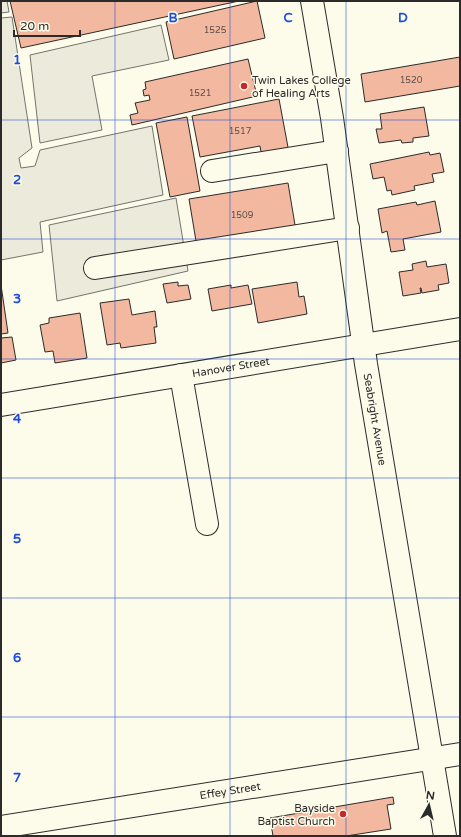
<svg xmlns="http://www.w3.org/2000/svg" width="461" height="837" viewBox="0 0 461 837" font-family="'Varela Round',sans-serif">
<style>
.parking{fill:#eceadb;stroke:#74746e}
.building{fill:#f2b8a0;stroke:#2b2b2b}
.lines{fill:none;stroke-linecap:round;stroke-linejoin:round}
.minor-casing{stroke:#2b2b2b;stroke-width:24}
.major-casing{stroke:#2b2b2b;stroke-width:24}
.minor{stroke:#fdfbea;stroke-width:22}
.major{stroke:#fdfbea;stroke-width:22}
.grid{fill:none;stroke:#1d4ed8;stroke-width:1;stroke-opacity:0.55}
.poi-dot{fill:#c62828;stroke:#fdfbea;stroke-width:1.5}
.labels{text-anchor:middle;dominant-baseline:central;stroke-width:3;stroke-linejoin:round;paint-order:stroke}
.number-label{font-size:9px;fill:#5d4e48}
.poi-label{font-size:11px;fill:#2b2b2b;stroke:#fdfbea;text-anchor:start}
.street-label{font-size:11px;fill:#2b2b2b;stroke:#fdfbea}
.grid-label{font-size:13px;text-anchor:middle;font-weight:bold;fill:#1d4ed8;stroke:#fdfbea;stroke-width:3;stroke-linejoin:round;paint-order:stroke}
</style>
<rect width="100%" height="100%" fill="#fdfbea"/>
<path class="parking" d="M 1,1 L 7,1 L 9,12 L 1,13 Z
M 12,17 L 32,148 L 19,158 L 21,168 L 35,166 L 40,150 L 152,126 L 163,195 L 40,222 L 43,252 L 1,260 L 1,18 Z
M 161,25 L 169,60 L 92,76 L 102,130 L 40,143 L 30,55 Z
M 176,198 L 188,271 L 57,301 L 49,225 Z"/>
<path class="building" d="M 10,1 L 239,1 L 21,48 Z
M 257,1 L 265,38 L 174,59 L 166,22 Z
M 460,57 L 460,86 L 365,102 L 361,74 Z
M 248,59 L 257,96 L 132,125 L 130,115 L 138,113 L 135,103 L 150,100 L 149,95 L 144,96 L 143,90 L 146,89 L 145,82 Z
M 279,99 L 290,158 L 263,163 L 260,146 L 200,157 L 192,116 Z
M 424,107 L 429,136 L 413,138 L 413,142 L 402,143 L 401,140 L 379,143 L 376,129 L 382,129 L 380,114 Z
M 187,117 L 200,191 L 170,197 L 156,123 Z
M 429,152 L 430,155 L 440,153 L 444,172 L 432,174 L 434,182 L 414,186 L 415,190 L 392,195 L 391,190 L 387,191 L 384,177 L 373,179 L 370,164 Z
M 288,183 L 296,231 L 197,247 L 189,199 Z
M 435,201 L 441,232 L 403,239 L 405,250 L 391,252 L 387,231 L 382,233 L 378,209 L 416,202 L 417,205 Z
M 426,261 L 427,267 L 446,264 L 449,283 L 438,285 L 439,290 L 422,293 L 421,288 L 420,288 L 421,293 L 403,296 L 399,272 L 413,270 L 412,264 Z
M 178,282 L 178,286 L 188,285 L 191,299 L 167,303 L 163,284 Z
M 297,282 L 299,297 L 304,296 L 307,314 L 258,323 L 252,289 Z
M 1,285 L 8,333 L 1,334 Z
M 231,285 L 231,288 L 248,285 L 252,304 L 212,311 L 208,289 Z
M 129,299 L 132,315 L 155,311 L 157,327 L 154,327 L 156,343 L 121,348 L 120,343 L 107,345 L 100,303 Z
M 80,313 L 87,358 L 55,363 L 53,351 L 45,352 L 40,325 L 49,323 L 49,318 Z
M 12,337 L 16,360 L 1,363 L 1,338 Z
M 393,797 L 394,804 L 387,805 L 391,829 L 346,836 L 273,836 L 270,818 Z"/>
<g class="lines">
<g class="minor-casing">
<g id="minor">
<path d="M 212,171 L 337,151"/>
<path d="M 95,268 L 348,228"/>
<path d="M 181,375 L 207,524"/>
<path id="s1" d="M 1,405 L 460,329"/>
<path id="s2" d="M 1,827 L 460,754"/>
</g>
</g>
<g class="major-casing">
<g id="major">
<path id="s3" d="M 312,1 L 332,118 L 366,364 L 445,836"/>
</g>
</g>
<use href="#minor" class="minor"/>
<use href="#major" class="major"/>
</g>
<path class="grid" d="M 115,1 L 115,836M 230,1 L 230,836M 346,1 L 346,836M 1,120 L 460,120M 1,239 L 460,239M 1,359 L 460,359M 1,478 L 460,478M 1,598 L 460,598M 1,717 L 460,717"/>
<g class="poi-dot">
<circle cx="244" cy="86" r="4"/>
<circle cx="343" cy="814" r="4"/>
</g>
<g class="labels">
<g class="number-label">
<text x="215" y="30">1525</text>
<text x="411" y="80">1520</text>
<text x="200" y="93">1521</text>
<text x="240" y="131">1517</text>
<text x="242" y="215">1509</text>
</g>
<g class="poi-label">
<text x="252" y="80">Twin Lakes College<tspan x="252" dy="13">of Healing Arts</tspan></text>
<text x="335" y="808" text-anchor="end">Bayside<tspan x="335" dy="13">Baptist Church</tspan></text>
</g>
<g class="street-label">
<text stroke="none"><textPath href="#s1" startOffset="233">Hanover Street</textPath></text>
<text stroke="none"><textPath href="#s3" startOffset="423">Seabright Avenue</textPath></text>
<text stroke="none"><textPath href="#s2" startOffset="232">Effey Street</textPath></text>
</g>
</g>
<g class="grid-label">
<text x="173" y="22">B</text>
<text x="288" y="22">C</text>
<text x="403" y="22">D</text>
<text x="17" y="64">1</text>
<text x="17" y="184">2</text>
<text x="17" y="303">3</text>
<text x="17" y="423">4</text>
<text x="17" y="543">5</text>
<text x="17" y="662">6</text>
<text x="17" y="782">7</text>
</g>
<rect width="461" height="837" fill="none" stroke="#2b2b2b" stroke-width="4"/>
<g transform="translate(429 805) rotate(8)" stroke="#fdfbea" stroke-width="3" paint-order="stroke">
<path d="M0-3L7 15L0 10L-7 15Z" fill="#2b2b2b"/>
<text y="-6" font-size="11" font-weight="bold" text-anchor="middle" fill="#2b2b2b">N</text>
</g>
<path d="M14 30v6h66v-6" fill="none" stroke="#2b2b2b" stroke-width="2"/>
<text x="20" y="30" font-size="12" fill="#2b2b2b" stroke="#fdfbea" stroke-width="3" paint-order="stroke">20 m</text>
</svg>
